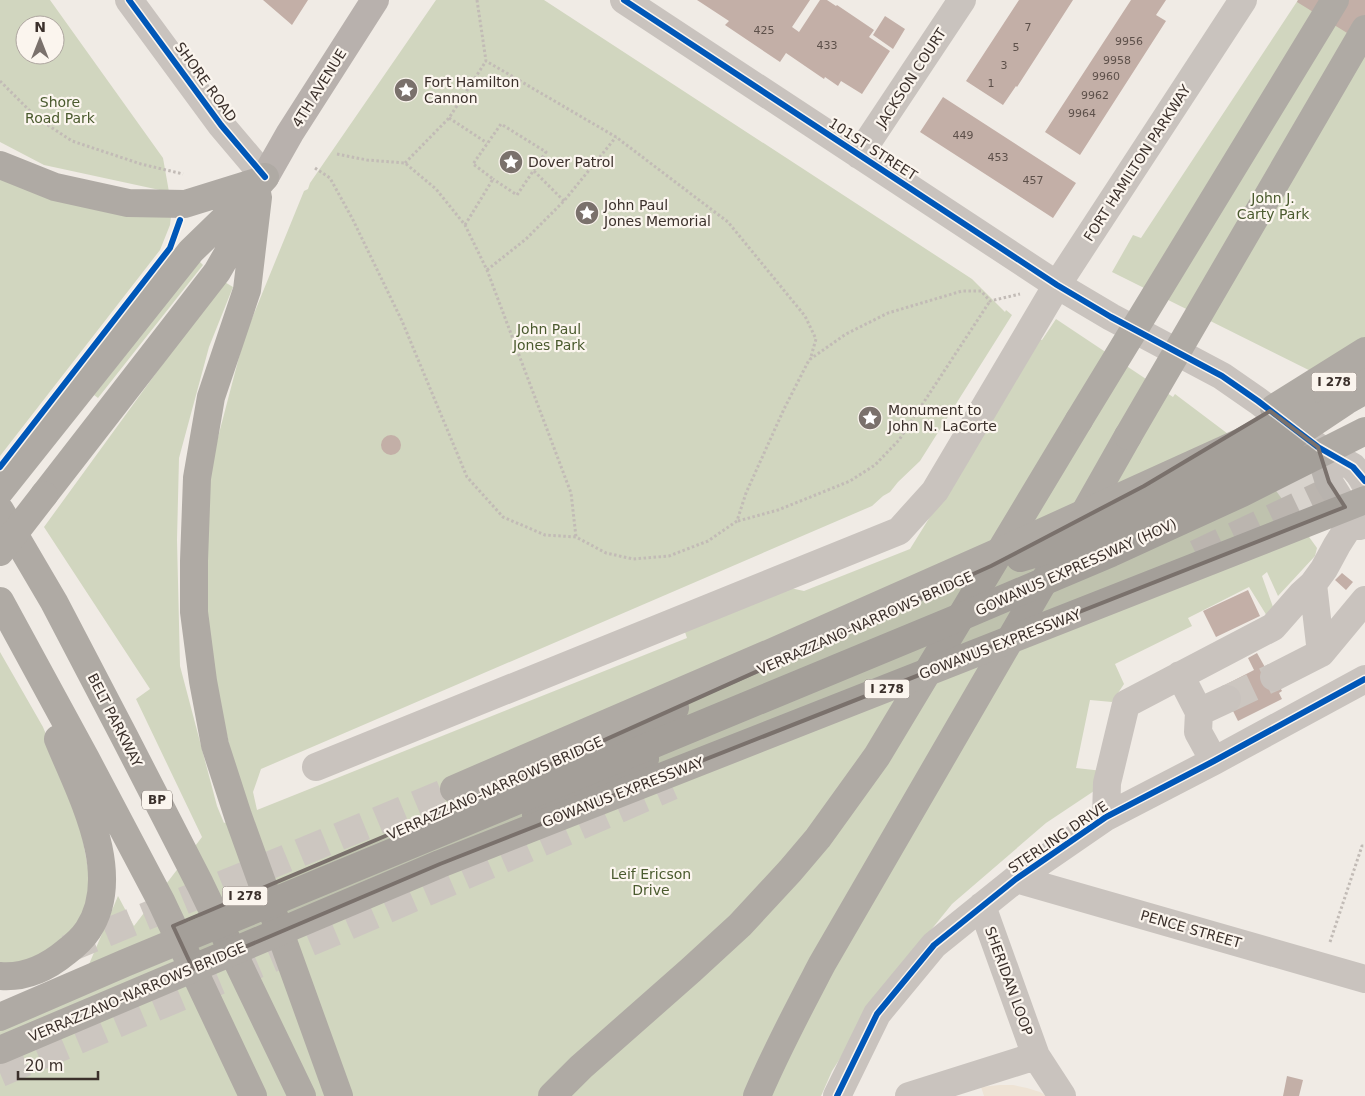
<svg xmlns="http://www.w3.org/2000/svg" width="1365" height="1096" viewBox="0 0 1365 1096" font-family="'DejaVu Sans',sans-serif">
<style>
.green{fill:#d1d6bf;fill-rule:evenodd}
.plaza{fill:#eee3d5}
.building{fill:#c3afa7}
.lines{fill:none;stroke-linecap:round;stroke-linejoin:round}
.minor-tunnel{stroke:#ccc6c0;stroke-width:28;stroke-dasharray:28 14;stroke-linecap:butt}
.highway-tunnel{stroke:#ccc6c0;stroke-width:28;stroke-dasharray:28 14;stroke-linecap:butt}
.path{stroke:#c2bbb6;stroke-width:3;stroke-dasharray:2.5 2.5;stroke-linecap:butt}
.minor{stroke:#c9c3be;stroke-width:28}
.major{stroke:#b8b1ad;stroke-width:28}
.highway{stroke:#afaaa4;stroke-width:28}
.highway-bridge{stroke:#afaaa4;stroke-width:28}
.cycleway-casing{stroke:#fbf5ee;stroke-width:9}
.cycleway{stroke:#0057b8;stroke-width:6}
.marked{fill:#7a716c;fill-opacity:0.2;stroke:#7a716c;stroke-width:4;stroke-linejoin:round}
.labels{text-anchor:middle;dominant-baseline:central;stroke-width:4.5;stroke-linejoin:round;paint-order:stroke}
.number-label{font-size:11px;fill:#5d504a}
.shield{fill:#fbf5ee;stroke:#756b66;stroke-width:1}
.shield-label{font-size:12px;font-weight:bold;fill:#3b302b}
.street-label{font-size:14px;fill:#3b302b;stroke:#fbf5ee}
.poi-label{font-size:14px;fill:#3b302b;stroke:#fbf5ee;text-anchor:start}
.park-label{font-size:14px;fill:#4a5a2e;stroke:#fbf5ee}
</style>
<rect width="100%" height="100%" fill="#f0ebe5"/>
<path class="green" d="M 0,0 L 50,0 L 163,158 L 169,192 L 44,165 L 0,142 ZM 25,25 L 55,25 L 55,55 L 25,55 Z
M 436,0 L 544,0 L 972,279 L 1005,312 L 1006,310 L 1012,315 L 920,461 L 898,482 L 890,492 L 883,496 L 872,506 L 261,769 L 253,792 L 257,810 L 687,638 L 685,632 L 781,586 L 804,591 L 910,549 L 956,475 L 1035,338 L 1042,340 L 1056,319 L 1173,397 L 1175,394 L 1244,446 L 1317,548 L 1315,556 L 1278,596 L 1267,572 L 1262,576 L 1273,607 L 1267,616 L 1249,587 L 1188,618 L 1192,626 L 1115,664 L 1124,684 L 1112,702 L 1090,700 L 1076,768 L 1103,771 L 1100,787 L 1046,823 L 952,904 L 888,983 L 832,1071 L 821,1096 L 0,1096 L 0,1003 L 87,969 L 118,896 L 134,926 L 202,837 L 136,699 L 150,689 L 44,527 L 223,281 L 233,287 L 209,347 L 179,458 L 177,540 L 180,666 L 217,806 L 224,823 L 248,814 L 239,788 L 218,696 L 209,643 L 206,557 L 211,464 L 244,338 L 304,191 L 308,189 L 310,183 Z
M 1298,0 L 1365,0 L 1365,398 L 1112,272 L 1133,235 L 1141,238 Z
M 0,177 L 171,216 L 170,225 L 160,250 L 0,456 Z
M 199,261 L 203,265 L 98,398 L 94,395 Z
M 0,652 L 43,727 L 78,813 L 91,885 L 88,931 L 0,976 Z"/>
<path class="plaza" d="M 1000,1085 L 1013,1085 L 1027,1088 L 1040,1092 L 1047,1096 L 984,1096 L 981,1087 Z"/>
<path class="building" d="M 263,0 L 308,0 L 292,25 Z
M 697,0 L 810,0 L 792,27 L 799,32 L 820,0 L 827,0 L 836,6 L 837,5 L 874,30 L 869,37 L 890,51 L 862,94 L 841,81 L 838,86 L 825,77 L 824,79 L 786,53 L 780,62 L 725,25 L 729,21 Z
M 1019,0 L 1073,0 L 1017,87 L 1016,86 L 1003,105 L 966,81 Z
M 1131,0 L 1166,0 L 1156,15 L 1166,21 L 1080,155 L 1045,132 Z
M 1298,0 L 1365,0 L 1365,44 L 1297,2 Z
M 885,16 L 905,29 L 893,49 L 873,35 Z
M 943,97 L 1076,183 L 1053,218 L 920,132 Z
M381 445a10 10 0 1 1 20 0a10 10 0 1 1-20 0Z
M 1342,573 L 1353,582 L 1346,590 L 1335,580 Z
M 1248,590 L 1260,616 L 1216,637 L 1203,611 Z
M 1257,653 L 1266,669 L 1269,667 L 1282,691 L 1279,693 L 1282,699 L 1238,721 L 1221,687 L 1254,670 L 1248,658 Z
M 1287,1076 L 1303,1080 L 1299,1096 L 1283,1096 Z"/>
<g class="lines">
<path class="minor-tunnel" d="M 1227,699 L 1274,677"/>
<path class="highway-tunnel" d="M 1196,554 L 1325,493 L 1365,471
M 67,949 L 454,789
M 0,1073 L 339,930 L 672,786"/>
<path class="path" d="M 477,0 L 486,61 L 616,137 L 728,222 L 805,316 L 816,339 L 810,360
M 0,81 L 37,118 L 72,141 L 141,164 L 183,174
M 449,118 L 487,143
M 337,154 L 367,160 L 405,163 L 436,189 L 465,225 L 487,270 L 571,493 L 576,537
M 405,163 L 449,118 L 486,61
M 315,168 L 330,178 L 352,218 L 402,321 L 467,477 L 503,517 L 545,535 L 576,537 L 606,553 L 633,559 L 669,556 L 708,541 L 737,521 L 746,493 L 784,409 L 809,360 L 846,334 L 888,313 L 962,291 L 981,291 L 990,301 L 1020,294
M 534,171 L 564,201
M 465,225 L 493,179 L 473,164 L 501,124 L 546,152 L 517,195 L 493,179
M 487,270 L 526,239 L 564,201 L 616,137
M 738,521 L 778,510 L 818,494 L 850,481 L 875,465 L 899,440 L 990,301
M 1330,942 L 1362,846 L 1365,846"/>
<path class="minor" d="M 129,0 L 221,125 L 265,177
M 624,0 L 1057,285 L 1111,317 L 1222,376 L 1258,401 L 1318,447 L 1353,467 L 1365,481
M 859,155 L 962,0
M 1318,447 L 1329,482 L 1353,520 L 1360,526
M 1321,653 L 1365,600
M 1180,675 L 1199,712 L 1198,732 L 1214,761
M 1274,677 L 1321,653 L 1313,584
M 1199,712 L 1227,699
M 316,767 L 899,531 L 935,491 L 1057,285 L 1243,0
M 1106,817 L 1107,783 L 1126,704 L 1273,627 L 1302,594 L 1313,584 L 1324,569 L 1337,545 L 1353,520
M 1016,879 L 1365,979
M 1036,1056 L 1062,1096
M 837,1096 L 877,1014 L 934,945 L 1016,879 L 1106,817 L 1214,761 L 1365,679
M 909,1096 L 1036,1056 L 982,906"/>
<path class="major" d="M 265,177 L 290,133 L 375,0"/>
<path class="highway" d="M 0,165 L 55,187 L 128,203 L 185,204 L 259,181
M 258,197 L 247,290 L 211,397 L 197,478 L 194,561 L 194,612 L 203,681 L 215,745 L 238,816 L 339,1096
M 1303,408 L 1365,371
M 0,491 L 191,251 L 256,188 L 265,177
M 44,495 L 217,272 L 251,213
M 0,510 L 54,602 L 124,736 L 200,884 L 302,1096
M 1077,526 L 1128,436
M 0,601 L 86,759 L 161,901 L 253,1096
M 489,792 L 675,708
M 536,815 L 645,759
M 0,976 C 25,978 48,967 66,952 C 74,946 82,939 88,930 C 125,874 80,793 58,739
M 552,1096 L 581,1067 L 691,970 L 740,925 L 790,871 L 818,838 L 877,756 L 1079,420
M 757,1096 C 776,1051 799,1008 822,964 L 1051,569"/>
<path class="highway-bridge" d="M 1274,408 L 1365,351
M 1079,420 L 1335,0
M 1128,436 L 1365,29
M 0,552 L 44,495
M 1020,558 L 1101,534 L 1253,463 L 1346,401 L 1365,390
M 454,789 L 770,653 L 1014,545 L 1241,442 L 1303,408
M 0,1017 L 125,963 L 951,621 L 1111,553 L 1242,493 L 1365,431
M 0,1050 L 440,864 L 1365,500"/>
<g class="cycleway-casing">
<path id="cycleway" d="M 129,0 L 221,125 L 265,177
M 624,0 L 1057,285 L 1111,317 L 1222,376 L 1258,401 L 1318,447 L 1353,467 L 1365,481
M 0,467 L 170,248 L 180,220
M 837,1096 L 877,1014 L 934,945 L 1016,879 L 1106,817 L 1214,761 L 1365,679"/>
</g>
<use href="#cycleway" class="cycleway"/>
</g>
<path class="marked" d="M 1270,411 L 1318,447 L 1329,482 L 1345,507 L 440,864 L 193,969 L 173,926 L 489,792 L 991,566 L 1144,486 Z"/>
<defs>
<g id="sight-disc" transform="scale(1.25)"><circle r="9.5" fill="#7a716c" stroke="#fbf5ee"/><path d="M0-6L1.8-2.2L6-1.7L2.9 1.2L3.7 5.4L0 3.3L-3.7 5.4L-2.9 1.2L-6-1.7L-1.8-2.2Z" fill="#fff"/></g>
</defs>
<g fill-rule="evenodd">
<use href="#sight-disc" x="406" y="90"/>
<use href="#sight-disc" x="511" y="162"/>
<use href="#sight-disc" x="587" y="213"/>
<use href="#sight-disc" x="870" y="418"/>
</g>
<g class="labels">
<g class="number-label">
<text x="1028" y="27">7</text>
<text x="764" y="30">425</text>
<text x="1129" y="41">9956</text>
<text x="827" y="45">433</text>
<text x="1016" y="47">5</text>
<text x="1117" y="60">9958</text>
<text x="1004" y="65">3</text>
<text x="1106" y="76">9960</text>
<text x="991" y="83">1</text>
<text x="1095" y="95">9962</text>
<text x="1082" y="113">9964</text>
<text x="963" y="135">449</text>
<text x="998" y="157">453</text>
<text x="1033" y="180">457</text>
</g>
<g class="shield">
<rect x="1311.5" y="372.5" width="45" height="19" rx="4"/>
<rect x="864.5" y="679.5" width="45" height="19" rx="4"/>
<rect x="142" y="790.5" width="30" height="19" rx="4"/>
<rect x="222.5" y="886.5" width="45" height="19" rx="4"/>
</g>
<g class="shield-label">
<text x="1334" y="382">I 278</text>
<text x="887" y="689">I 278</text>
<text x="157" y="800">BP</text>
<text x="245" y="896">I 278</text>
</g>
<g class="street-label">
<text transform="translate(911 78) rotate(-57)">JACKSON COURT</text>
<text transform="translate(206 82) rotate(54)">SHORE ROAD</text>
<text transform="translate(319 88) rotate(-58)">4TH AVENUE</text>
<text transform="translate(873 149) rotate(33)">101ST STREET</text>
<text transform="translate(1137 163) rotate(-57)">FORT HAMILTON PARKWAY</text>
<text transform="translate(1076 567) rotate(-24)">GOWANUS EXPRESSWAY (HOV)</text>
<text transform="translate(865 623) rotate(-24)">VERRAZZANO-NARROWS BRIDGE</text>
<text transform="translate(1000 644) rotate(-21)">GOWANUS EXPRESSWAY</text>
<text transform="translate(115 720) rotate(63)">BELT PARKWAY</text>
<text transform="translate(495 788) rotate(-24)">VERRAZZANO-NARROWS BRIDGE</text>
<text transform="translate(623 792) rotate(-21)">GOWANUS EXPRESSWAY</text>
<text transform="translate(1058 837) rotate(-34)">STERLING DRIVE</text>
<text transform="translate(1191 929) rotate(16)">PENCE STREET</text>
<text transform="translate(1009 981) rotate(70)">SHERIDAN LOOP</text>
<text transform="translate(137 992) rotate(-23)">VERRAZZANO-NARROWS BRIDGE</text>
</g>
<g class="poi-label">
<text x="424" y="82">Fort Hamilton<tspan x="424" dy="16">Cannon</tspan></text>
<text x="528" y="162">Dover Patrol</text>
<text x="604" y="205">John Paul<tspan x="604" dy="16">Jones Memorial</tspan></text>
<text x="888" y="410">Monument to<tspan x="888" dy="16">John N. LaCorte</tspan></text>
</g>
<g class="park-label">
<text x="60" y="102">Shore<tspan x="60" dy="16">Road Park</tspan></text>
<text x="1273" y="198">John J.<tspan x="1273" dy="16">Carty Park</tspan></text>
<text x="549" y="329">John Paul<tspan x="549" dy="16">Jones Park</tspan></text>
<text x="651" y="874">Leif Ericson<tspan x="651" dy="16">Drive</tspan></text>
</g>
</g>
<g transform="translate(40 40)"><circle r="24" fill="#fbf5ee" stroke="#aea6a0"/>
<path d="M0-4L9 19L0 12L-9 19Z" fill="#7a716c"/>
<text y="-8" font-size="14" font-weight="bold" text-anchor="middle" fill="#3b302b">N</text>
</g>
<path d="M18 1071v8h80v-8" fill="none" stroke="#3b302b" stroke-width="2.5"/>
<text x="25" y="1071" font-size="15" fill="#3b302b" stroke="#fbf5ee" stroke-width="4" paint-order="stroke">20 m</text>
</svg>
